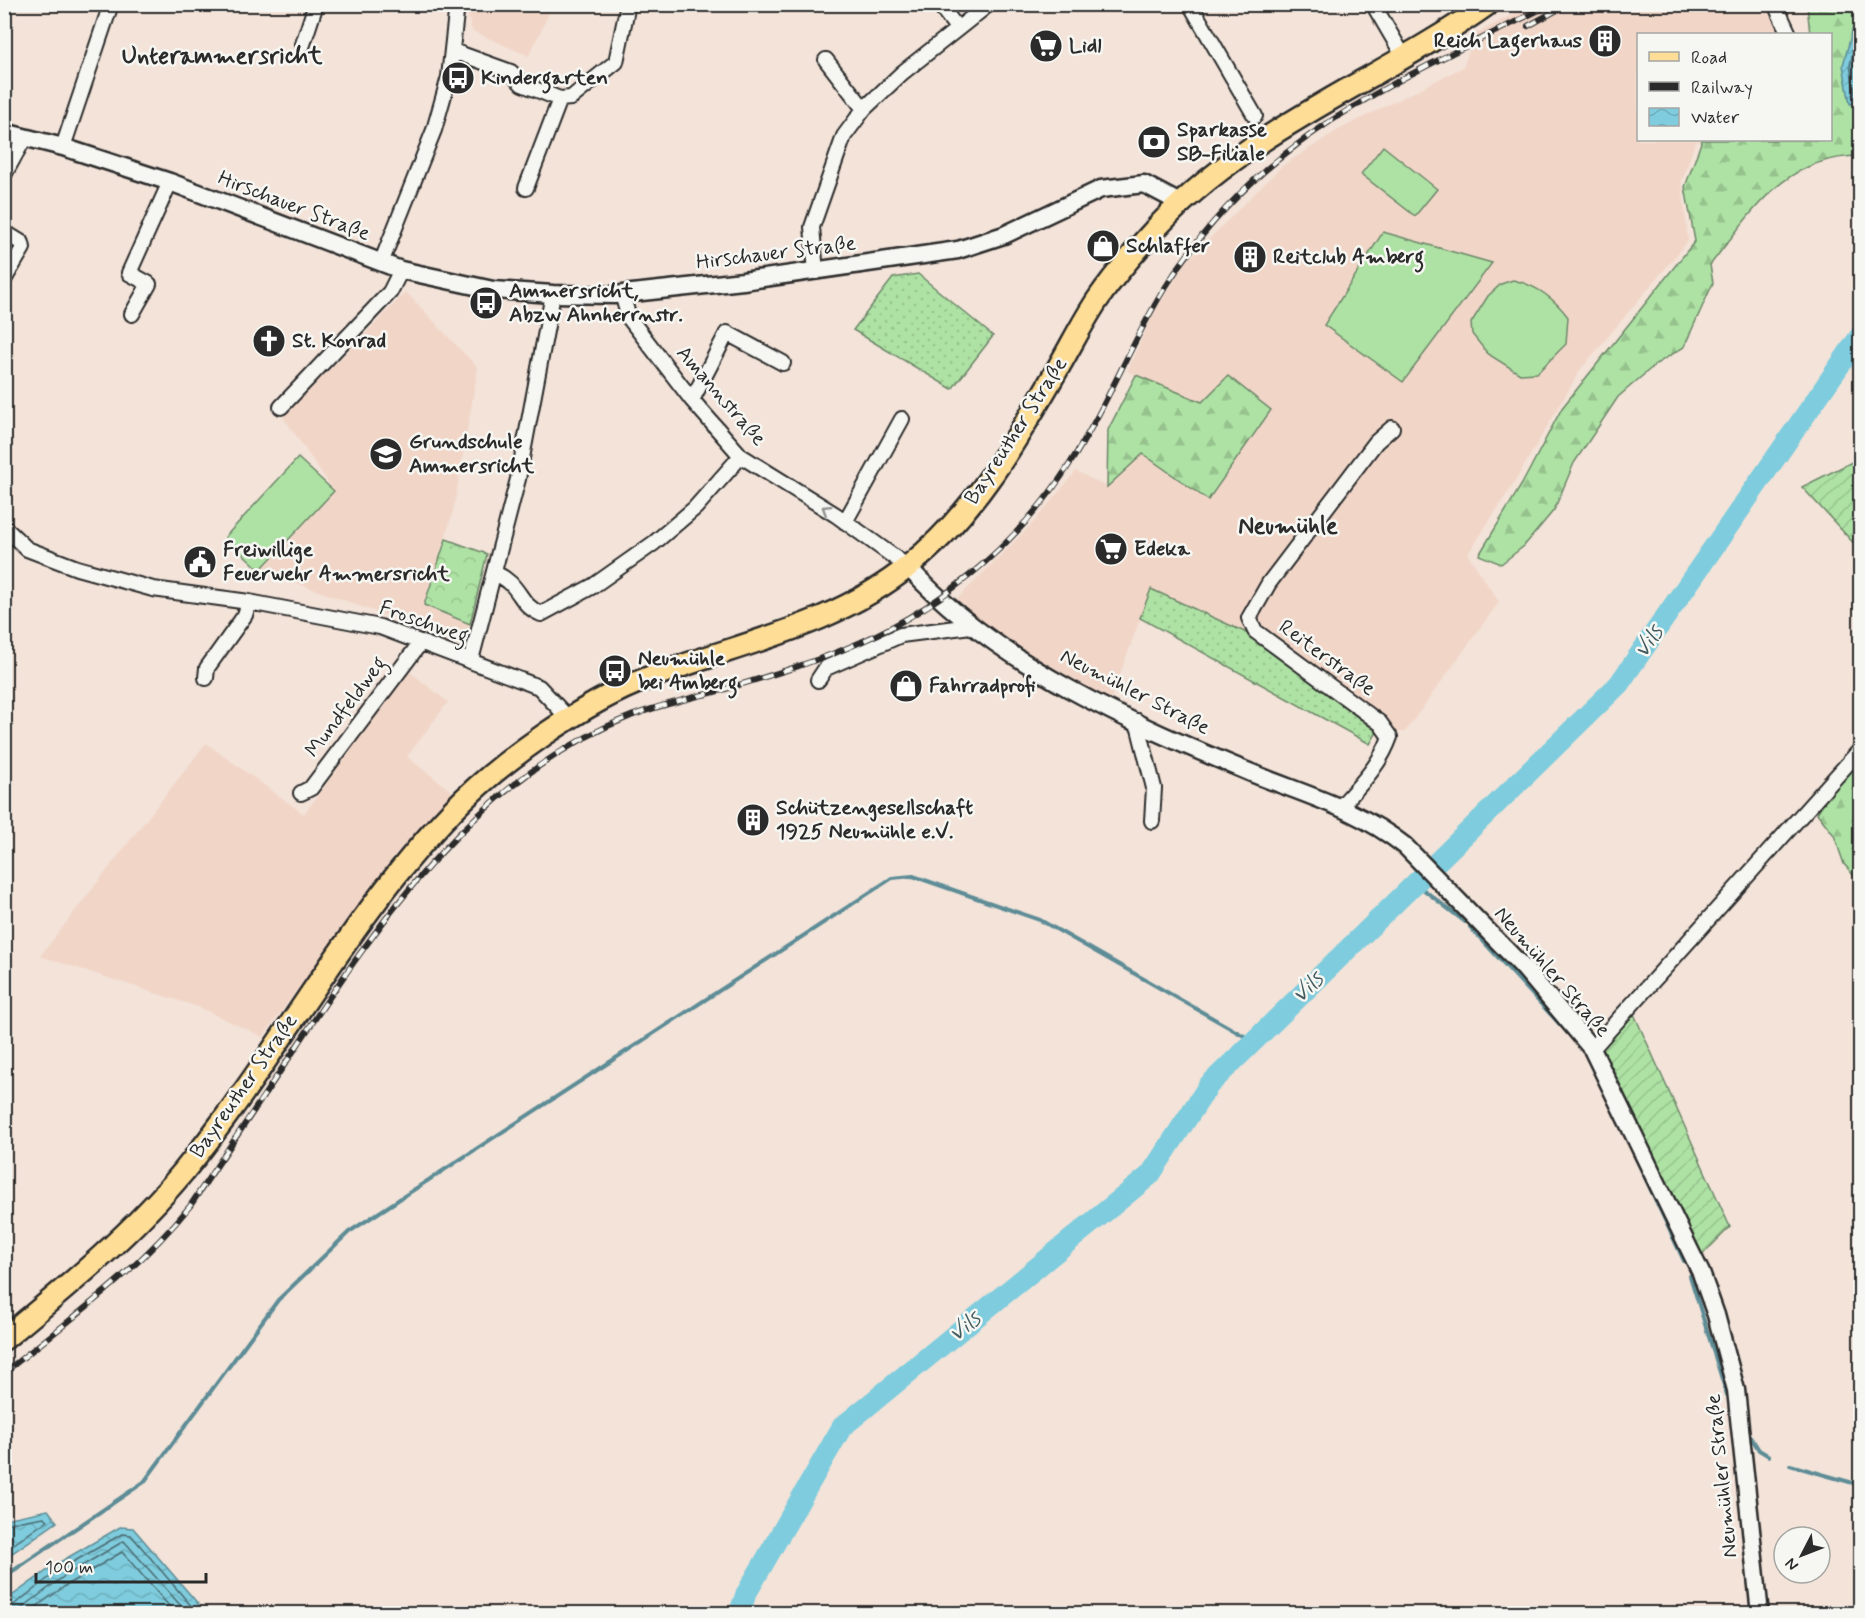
<svg xmlns="http://www.w3.org/2000/svg" width="1865" height="1618" viewBox="0 0 1865 1618" font-family="Mynerve,sans-serif">
<style>
.built{fill:#f1d6c8}
.grass{fill:url(#grass-dots);stroke:#6c8668;stroke-width:1.5}
.forest{fill:url(#forest-firs);stroke:#6c8668;stroke-width:1.5}
.park{fill:url(#park-crowns);stroke:#6c8668;stroke-width:1.5}
.garden{fill:url(#garden-furrows);stroke:#6c8668;stroke-width:1.5}
.pitch{fill:#aee2a4;stroke:#6c8668;stroke-width:1.5}
.water{fill:url(#water-waves);stroke:#5d8c96;stroke-width:1.5}
.lines{fill:none;stroke-linecap:round;stroke-linejoin:round}
.shore{stroke:#4c6b72;stroke-width:1.5}
.stream{stroke:#5d8c96;stroke-width:4}
.river{stroke:#7eccdd;stroke-width:21}
.minor-casing{stroke:#2b2b2b;stroke-width:18}
.tertiary-casing{stroke:#2b2b2b;stroke-width:21}
.primary-casing{stroke:#2b2b2b;stroke-width:26}
.minor{stroke:#f6f6f2;stroke-width:14}
.tertiary{stroke:#f6f6f2;stroke-width:16}
.primary{stroke:#fedd96;stroke-width:21}
.rail-casing{stroke:#2b2b2b;stroke-width:6}
.rail{stroke:#f6f6f2;stroke-width:4;stroke-dasharray:11;stroke-linecap:butt}
.oneway{stroke:#90908e}
.labels{text-anchor:middle;dominant-baseline:central;stroke-width:5;stroke-linejoin:round;paint-order:stroke}
.poi-label{font-size:21px;font-weight:bold;fill:#2b2b2b;stroke:#f6f6f2;text-anchor:start}
.street-label{font-size:21px;fill:#2b2b2b;stroke:#f6f6f2}
.water-label{font-size:22px;font-style:italic;fill:#445b60;stroke:#f6f6f2}
.quarter-label{font-size:24px;font-weight:bold;fill:#2b2b2b;stroke:#f6f6f2}
</style>
<defs>
<pattern id="grass-dots" width="8" height="8" patternUnits="userSpaceOnUse" patternTransform="scale(1.5)"><rect width="8" height="8" fill="#aee2a4"/><path d="M2 2h.1M6 6h.1" fill="none" stroke="#96c28d" stroke-width="1.8" stroke-linecap="round"/></pattern>
<pattern id="forest-firs" width="22" height="20" patternUnits="userSpaceOnUse" patternTransform="scale(1.5)"><rect width="22" height="20" fill="#aee2a4"/><path d="M5 1l3.5 6h-7zM16 11l3.5 6h-7z" fill="#96c28d"/></pattern>
<pattern id="park-crowns" width="20" height="18" patternUnits="userSpaceOnUse" patternTransform="scale(1.5)"><rect width="20" height="18" fill="#aee2a4"/><path d="M2 6a3 3 0 1 1 6 0M12 15a3 3 0 1 1 6 0" fill="none" stroke="#96c28d"/></pattern>
<pattern id="garden-furrows" width="10" height="10" patternUnits="userSpaceOnUse" patternTransform="scale(1.5)"><rect width="10" height="10" fill="#aee2a4"/><path d="M-1 1l2-2M0 10L10 0M9 11l2-2" fill="none" stroke="#96c28d"/></pattern>
<pattern id="water-waves" width="16" height="10" patternUnits="userSpaceOnUse" patternTransform="scale(1.5)"><rect width="16" height="10" fill="#7eccdd"/><path d="M0 5q4-4 8 0t8 0" fill="none" stroke="#6dafbe"/></pattern>
</defs>
<rect width="100%" height="100%" fill="#f3e3d9"/>
<filter id="ink" filterUnits="userSpaceOnUse"><feTurbulence type="fractalNoise" baseFrequency=".0167" numOctaves="2"/><feDisplacementMap in="SourceGraphic" scale="12" xChannelSelector="R" yChannelSelector="G"/><feConvolveMatrix kernelMatrix="1 2 1 2 8 2 1 2 1" color-interpolation-filters="sRGB"/></filter>
<g filter="url(#ink)">
<path class="built" d="M 465,5 L 465,4 L 553,5 L 529,56 L 472,31 Z
M 1531,5 L 1782,5 L 1793,34 L 1638,34 L 1638,140 L 1701,140 L 1695,143 L 1682,181 L 1688,241 L 1581,369 L 1514,483 L 1468,554 L 1499,602 L 1405,732 L 1377,732 L 1249,634 L 1151,589 L 1110,702 L 1007,641 L 954,602 L 1033,523 L 1076,471 L 1107,487 L 1143,454 L 1208,499 L 1271,410 L 1202,402 L 1127,371 L 1153,314 L 1186,262 L 1282,166 L 1338,130 L 1463,67 L 1475,34 Z
M 406,292 L 478,368 L 453,512 L 424,605 L 470,624 L 462,643 L 260,570 L 334,491 L 283,417 Z
M 409,671 L 448,702 L 407,757 L 454,793 L 395,855 L 263,1037 L 198,1007 L 40,956 L 206,743 L 304,814 Z"/>
<path class="grass" d="M 918,274 L 993,336 L 952,389 L 853,330 L 893,278 Z
M 1151,589 L 1249,634 L 1377,732 L 1370,744 L 1140,618 Z"/>
<path class="forest" d="M 1807,5 L 1860,5 L 1860,156 C 1783,157 1754,210 1710,265 L 1713,283 L 1684,347 L 1656,364 L 1618,397 L 1574,463 L 1554,510 L 1524,546 L 1501,564 L 1479,555 L 1522,484 L 1562,408 L 1695,241 L 1685,187 L 1702,140 L 1830,140 L 1830,34 L 1810,34 Z
M 1136,375 L 1202,402 L 1228,376 L 1271,410 L 1208,500 L 1143,454 L 1107,487 L 1108,430 Z
M 1860,756 L 1860,883 L 1844,864 L 1834,835 L 1817,813 L 1834,785 Z"/>
<path class="park" d="M 446,539 L 487,554 L 470,624 L 424,605 Z"/>
<path class="garden" d="M 1860,458 L 1860,550 L 1802,487 Z
M 1634,1014 L 1730,1227 L 1701,1256 L 1602,1048 Z"/>
<path class="pitch" d="M 1383,146 L 1437,189 L 1415,216 L 1361,174 Z
M 1383,232 L 1492,263 L 1403,382 L 1324,325 Z
M 1513,280 C 1536,285 1554,298 1568,317 L 1566,344 L 1537,373 L 1520,374 L 1488,354 L 1472,334 L 1471,323 L 1488,296 L 1501,284 Z
M 298,458 L 334,491 L 260,570 L 225,537 Z"/>
<path class="water" d="M 1860,26 L 1860,103 L 1850,104 L 1843,65 L 1853,28 Z
M 48,1510 L 57,1522 L 5,1558 L 5,1519 Z
M 120,1527 L 133,1528 L 206,1613 L 7,1613 L 5,1607 L 9,1598 L 55,1565 Z"/>
<g class="lines">
<path class="shore" d="M 1860,33 L 1857,35 L 1850,65 L 1855,95 L 1860,97
M 4,1524 L 44,1517 L 48,1520 L 4,1551
M 4,1608 L 11,1607 L 59,1570 L 122,1534 L 131,1535 L 198,1614
M 14,1614 L 63,1577 L 124,1541 L 188,1614
M 26,1614 L 68,1584 L 122,1552 L 176,1614"/>
<path class="stream" d="M 1415,883 L 1465,922
M 1470,927 L 1577,1043
M 1634,1154 L 1684,1261
M 1690,1276 L 1727,1395
M 1751,1437 L 1759,1450 L 1769,1456
M 1790,1465 L 1860,1485
M 4,1577 L 144,1482 L 278,1300 L 349,1232 L 892,878 L 913,876 L 1040,920 L 1253,1041"/>
<path class="river" d="M 739,1614 L 746,1594 L 842,1427 L 1150,1175 L 1209,1085 L 1619,684 L 1860,336"/>
<g class="minor-casing">
<path id="minor" d="M 939,4 L 957,28
M 1190,4 L 1255,116
M 1373,4 L 1404,57
M 1775,4 L 1789,34
M 303,44 L 316,4
M 453,51 L 511,72 L 522,84 L 560,99 L 571,98 L 616,62 L 628,4
M 826,60 L 864,109
M 63,147 L 111,4
M 4,175 L 25,137
M 526,188 L 560,99
M 4,232 L 22,243 L 23,248 L 4,280
M 381,263 L 434,130 L 449,77 L 457,4
M 816,272 L 812,227 L 844,136 L 864,109 L 902,73 L 989,4
M 622,294 L 629,318 L 692,400 L 741,456 L 836,515 L 908,567
M 132,314 L 149,284 L 129,273 L 170,182
M 692,400 L 727,333 L 783,363
M 281,407 L 390,292 L 401,270
M 845,522 L 902,419
M 4,527 L 27,549 L 77,568 L 153,589 L 249,602 L 380,627 L 539,687 L 568,718
M 494,573 C 522,584 517,604 541,614 L 593,586 L 654,543 L 695,508 L 741,456
M 471,660 L 518,479 L 553,294
M 206,678 L 207,668 L 245,615 L 249,602
M 818,680 L 826,668 L 901,635 L 971,626
M 1137,721 L 1154,788 L 1152,821
M 301,793 L 311,788 L 421,642
M 1341,806 C 1361,784 1380,765 1390,737 L 1380,723 L 1255,631 L 1249,618 L 1269,583 L 1376,442 L 1392,428
M 1592,1049 L 1860,750"/>
</g>
<g class="tertiary-casing">
<path id="tertiary" d="M 4,132 L 63,147 L 170,182 L 401,270 L 493,290 L 553,294 L 614,295 L 743,281 L 958,250 L 1004,235 L 1101,189 L 1144,184 L 1180,203
M 908,567 C 1000,667 1131,723 1254,774 C 1309,796 1358,809 1405,846 L 1524,968 L 1592,1049 L 1701,1273 L 1716,1315 L 1736,1390 L 1760,1614"/>
</g>
<g class="primary-casing">
<path id="primary" d="M 4,1339 C 67,1287 132,1234 184,1171 C 280,1054 347,920 453,810 C 501,761 584,702 648,678 C 736,644 835,627 910,565 C 977,511 1020,434 1062,361 C 1074,340 1085,318 1098,299 C 1113,277 1132,255 1150,235 C 1241,131 1377,83 1488,4"/>
</g>
<use href="#minor" class="minor"/>
<use href="#tertiary" class="tertiary"/>
<use href="#primary" class="primary"/>
<g class="rail-casing">
<path id="rail" d="M 1528,26 L 1568,4
M 4,1373 C 69,1320 138,1271 190,1206 C 225,1153 260,1101 295,1049 C 382,917 478,777 631,716 C 660,705 692,698 722,690 C 823,660 902,635 983,564 C 1015,536 1046,501 1069,465 C 1105,410 1129,347 1163,291 C 1260,134 1395,83 1551,4"/>
</g>
<use href="#rail" class="rail"/>
</g>
<defs><path id="oneway-chevron" d="M-2-3.5L2.5 0L-2 3.5" fill="none" stroke-width="1.6" stroke-linecap="round" stroke-linejoin="round" transform="scale(1.5)"/></defs>
<use class="oneway" href="#oneway-chevron" transform="translate(826 509) rotate(-148)"/>
</g>
<defs>
<g id="building-disc" transform="scale(1.725)"><circle r="9.5" fill="#2b2b2b" stroke="#f6f6f2"/><path d="M-4-6H4V6H1V3H-1V6H-4ZM-2.5-4.3h1.7v1.8h-1.7ZM.8-4.3h1.7v1.8H.8ZM-2.5-1h1.7V.8h-1.7ZM.8-1h1.7V.8H.8Z" fill="#fff"/></g>
<g id="supermarket-disc" transform="scale(1.725)"><circle r="9.5" fill="#2b2b2b" stroke="#f6f6f2"/><path d="M-6-5.5h2.5l.6 2H6L4.5 2H-2.5L-4.4-4H-6ZM-1.5 3.2a1.3 1.3 0 1 0 .1 0ZM3 3.2a1.3 1.3 0 1 0 .1 0Z" fill="#fff"/></g>
<g id="bus-disc" transform="scale(1.725)"><circle r="9.5" fill="#2b2b2b" stroke="#f6f6f2"/><path d="M-5-6H5V4H4V6H2V4H-2V6H-4V4H-5ZM-3.5-4V0h7V-4ZM-3.5 1.2v1.5H-2V1.2ZM2 1.2v1.5H3.5V1.2Z" fill="#fff"/></g>
<g id="bank-disc" transform="scale(1.725)"><circle r="9.5" fill="#2b2b2b" stroke="#f6f6f2"/><path d="M-6-4H6V4H-6ZM0-2.3a2.3 2.3 0 1 0 0 4.6a2.3 2.3 0 1 0 0-4.6Z" fill="#fff"/></g>
<g id="shop-disc" transform="scale(1.725)"><circle r="9.5" fill="#2b2b2b" stroke="#f6f6f2"/><path d="M-5-2.5h2.3a2.7 3.5 0 0 1 5.4 0H5L5.5 6h-11ZM-1.5-2.5h3a1.5 2.3 0 0 0-3 0Z" fill="#fff"/></g>
<g id="church-disc" transform="scale(1.725)"><circle r="9.5" fill="#2b2b2b" stroke="#f6f6f2"/><path d="M-1.2-6h2.4v3.5h3.3v2.4h-3.3V6h-2.4V-.1h-3.3v-2.4h3.3Z" fill="#fff"/></g>
<g id="school-disc" transform="scale(1.725)"><circle r="9.5" fill="#2b2b2b" stroke="#f6f6f2"/><path d="M0-5L7-2L0 1L-7-2ZM-4 1L0 2.5L4 1V4Q0 6-4 4Z" fill="#fff"/></g>
<g id="civic-disc" transform="scale(1.725)"><circle r="9.5" fill="#2b2b2b" stroke="#f6f6f2"/><path d="M-.6-6.5H3V-4.5H.6V-3L4-1V1h2V6H-6V1h2V-1L-.6-3ZM-1.2 2.5V6h2.4V2.5Z" fill="#fff"/></g>
</defs>
<g fill-rule="evenodd">
<use href="#building-disc" x="1605" y="41"/>
<use href="#supermarket-disc" x="1046" y="46"/>
<use href="#bus-disc" x="458" y="78"/>
<use href="#bank-disc" x="1154" y="142"/>
<use href="#shop-disc" x="1103" y="246"/>
<use href="#building-disc" x="1250" y="257"/>
<use href="#bus-disc" x="486" y="303"/>
<use href="#church-disc" x="269" y="341"/>
<use href="#school-disc" x="386" y="454"/>
<use href="#supermarket-disc" x="1111" y="549"/>
<use href="#civic-disc" x="200" y="562"/>
<use href="#bus-disc" x="615" y="671"/>
<use href="#shop-disc" x="906" y="686"/>
<use href="#building-disc" x="753" y="820"/>
</g>
<g class="labels">
<g class="poi-label">
<text x="1582" y="41" text-anchor="end">Reich Lagerhaus</text>
<text x="1069" y="46">Lidl</text>
<text x="481" y="78">Kindergarten</text>
<text x="1177" y="130">Sparkasse<tspan x="1177" dy="24">SB-Filiale</tspan></text>
<text x="1126" y="246">Schlaffer</text>
<text x="1273" y="257">Reitclub Amberg</text>
<text x="509" y="291">Ammersricht,<tspan x="509" dy="24">Abzw Ahnherrnstr.</tspan></text>
<text x="292" y="341">St. Konrad</text>
<text x="409" y="442">Grundschule<tspan x="409" dy="24">Ammersricht</tspan></text>
<text x="1134" y="549">Edeka</text>
<text x="223" y="550">Freiwillige<tspan x="223" dy="24">Feuerwehr Ammersricht</tspan></text>
<text x="638" y="659">Neumühle<tspan x="638" dy="24">bei Amberg</tspan></text>
<text x="929" y="686">Fahrradprofi</text>
<text x="776" y="808">Schützengesellschaft<tspan x="776" dy="24">1925 Neumühle e.V.</tspan></text>
</g>
<g class="street-label">
<text transform="translate(294 206) rotate(21)">Hirschauer Straße</text>
<text transform="translate(776 253) rotate(-7)">Hirschauer Straße</text>
<text transform="translate(721 396) rotate(49)">Amannstraße</text>
<text transform="translate(1016 431) rotate(-57)">Bayreuther Straße</text>
<text transform="translate(424 622) rotate(19)">Froschweg</text>
<text transform="translate(1327 658) rotate(36)">Reiterstraße</text>
<text transform="translate(1135 692) rotate(27)">Neumühler Straße</text>
<text transform="translate(346 707) rotate(-53)">Mundfeldweg</text>
<text transform="translate(1552 972) rotate(49)">Neumühler Straße</text>
<text transform="translate(244 1086) rotate(-55)">Bayreuther Straße</text>
<text transform="translate(1722 1476) rotate(-96)">Neumühler Straße</text>
</g>
<g class="water-label">
<text transform="translate(1649 642) rotate(-55)">Vils</text>
<text transform="translate(1308 988) rotate(-44)">Vils</text>
<text transform="translate(965 1327) rotate(-39)">Vils</text>
</g>
<g class="quarter-label">
<text x="222" y="56">Unterammersricht</text>
<text x="1288" y="526">Neumühle</text>
</g>
</g>
<rect width="1865" height="1618" fill="none" stroke="#f6f6f2" stroke-width="24"/>
<rect x="12" y="12" width="1841" height="1594" fill="none" stroke="#2b2b2b" stroke-width="2" filter="url(#ink)"/>
<rect x="1637" y="33" width="195" height="108" fill="#f6f6f2" stroke="#a5a5a2" stroke-width="1.5"/>
<rect x="1649" y="52" width="30" height="9" fill="#fedd96" stroke="#a5a5a2" stroke-width="1.5"/>
<text x="1691" y="63" font-size="18" fill="#2b2b2b">Road</text>
<rect x="1649" y="82" width="30" height="9" fill="#2b2b2b" stroke="#a5a5a2" stroke-width="1.5"/>
<text x="1691" y="93" font-size="18" fill="#2b2b2b">Railway</text>
<rect x="1649" y="108" width="30" height="18" fill="url(#water-waves)" stroke="#a5a5a2" stroke-width="1.5"/>
<text x="1691" y="123" font-size="18" fill="#2b2b2b">Water</text>
<g transform="translate(1802 1555) rotate(228)"><circle r="28" fill="#f6f6f2" stroke="#a5a5a2" stroke-width="1.5"/>
<path d="M0-4.5L10 22L0 15L-10 22Z" fill="#2b2b2b"/>
<text y="-9" font-size="16" font-weight="bold" text-anchor="middle" fill="#2b2b2b">N</text>
</g>
<path d="M36 1573v9h170v-9" fill="none" stroke="#2b2b2b" stroke-width="3"/>
<text x="45" y="1573" font-size="18" fill="#2b2b2b" stroke="#f6f6f2" stroke-width="4.5" paint-order="stroke">100 m</text>
</svg>
